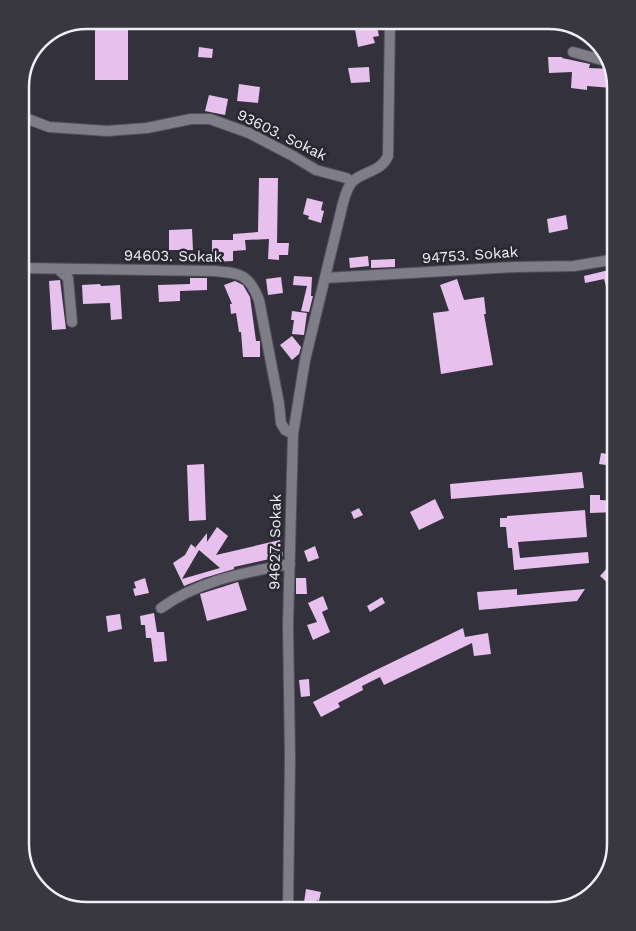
<svg xmlns="http://www.w3.org/2000/svg" width="636" height="931" viewBox="0 0 636 931" font-family="'Work Sans',sans-serif">
<style>
.building{fill:#e8c0ee;fill-rule:evenodd}
.lines{fill:none;stroke-linecap:round;stroke-linejoin:round}
.minor-casing{stroke:#525059;stroke-width:12}
.minor{stroke:#7f7d88;stroke-width:10}
.labels{text-anchor:middle;dominant-baseline:central;stroke-width:5;stroke-linejoin:round;paint-order:stroke}
.street-label{font-size:15px;fill:#efeef5;stroke:#292730}
.rim{fill:none;stroke:#efeef5;stroke-width:2.5}
</style>
<rect width="100%" height="100%" fill="#33313b"/>
<path class="building" d="M 116,20 L 128,20 L 128,80 L 95,80 L 95,25 L 116,25 Z
M 376,22 L 379,36 L 373,37 L 375,43 L 358,47 L 355,29 L 365,27 L 365,24 Z
M 199,47 L 213,49 L 212,58 L 198,57 Z
M 548,57 L 562,57 L 562,58 L 590,64 L 589,68 L 611,69 L 613,76 L 612,88 L 587,86 L 587,90 L 571,88 L 572,72 L 549,73 Z
M 369,67 L 370,82 L 351,83 L 348,68 Z
M 239,84 L 260,87 L 258,103 L 237,101 Z
M 209,95 L 228,99 L 225,115 L 205,111 Z
M 259,178 L 278,178 L 277,243 L 289,243 L 288,255 L 279,255 L 279,260 L 268,259 L 269,239 L 245,240 L 246,250 L 233,251 L 233,261 L 212,262 L 212,240 L 233,240 L 233,234 L 258,232 Z
M 307,198 L 323,202 L 321,210 L 324,211 L 321,223 L 308,219 L 309,216 L 303,214 Z
M 566,215 L 568,229 L 549,233 L 547,219 Z
M 192,229 L 193,250 L 169,250 L 169,230 Z
M 368,256 L 369,266 L 350,268 L 349,258 Z
M 395,259 L 395,267 L 371,268 L 371,260 Z
M 613,269 L 616,283 L 606,286 L 604,279 L 585,283 L 584,276 Z
M 294,276 L 312,277 L 311,296 L 313,296 L 309,312 L 301,311 L 307,286 L 293,285 Z
M 281,277 L 283,293 L 268,295 L 266,279 Z
M 190,278 L 207,278 L 207,290 L 180,291 L 180,301 L 159,302 L 158,285 L 190,284 Z
M 457,279 L 464,300 L 484,297 L 486,314 L 484,314 L 493,365 L 441,374 L 433,313 L 449,311 L 440,285 Z
M 60,280 L 66,329 L 52,330 L 49,281 Z
M 235,281 L 243,285 L 250,297 L 256,341 L 260,341 L 260,357 L 243,357 L 241,332 L 239,332 L 236,313 L 231,314 L 230,304 L 232,304 L 224,285 Z
M 100,284 L 101,286 L 120,285 L 122,319 L 111,320 L 110,303 L 83,304 L 82,285 Z
M 292,311 L 307,313 L 304,335 L 292,334 L 294,320 L 291,320 Z
M 292,336 L 301,347 L 299,354 L 292,360 L 280,345 Z
M 601,453 L 608,454 L 606,465 L 599,464 Z
M 204,464 L 206,520 L 189,521 L 187,465 Z
M 582,472 L 584,488 L 451,499 L 450,484 Z
M 590,495 L 600,495 L 600,500 L 616,501 L 616,512 L 590,513 Z
M 435,499 L 444,518 L 419,530 L 410,512 Z
M 359,508 L 363,515 L 354,519 L 351,512 Z
M 585,510 L 587,537 L 518,542 L 520,558 L 588,552 L 589,563 L 514,570 L 512,548 L 508,548 L 506,527 L 500,527 L 500,518 L 507,518 L 507,516 Z
M 217,527 L 228,536 L 216,555 L 280,540 L 283,556 L 234,567 L 234,569 L 204,578 L 184,586 L 173,563 L 185,555 L 191,544 L 197,549 L 195,548 L 207,533 L 207,542 ZM 199,550 L 220,568 L 182,579 Z
M 315,546 L 319,558 L 308,562 L 304,551 Z
M 607,568 L 616,578 L 616,581 L 611,586 L 600,576 Z
M 145,578 L 149,593 L 135,596 L 133,589 L 136,588 L 134,582 Z
M 296,578 L 306,578 L 307,594 L 296,594 Z
M 238,582 L 247,610 L 207,621 L 200,594 Z
M 517,589 L 517,595 L 585,589 L 577,601 L 479,610 L 477,592 Z
M 323,596 L 328,609 L 322,612 L 330,632 L 313,640 L 307,625 L 317,622 L 308,603 Z
M 382,597 L 385,603 L 370,612 L 367,606 Z
M 154,613 L 157,632 L 164,632 L 167,661 L 154,662 L 151,638 L 146,638 L 145,625 L 141,625 L 140,616 Z
M 120,614 L 122,629 L 108,632 L 106,616 Z
M 463,628 L 465,637 L 488,633 L 491,654 L 474,656 L 472,643 L 384,685 L 380,677 L 362,686 L 363,690 L 338,703 L 340,707 L 321,717 L 313,702 L 374,671 Z
M 309,679 L 310,696 L 301,697 L 299,680 Z
M 306,889 L 321,892 L 319,901 L 317,900 L 315,911 L 303,909 Z"/>
<g class="lines">
<g class="minor-casing">
<path id="minor" d="M 573,52 L 609,62
M 20,116 L 49,127 L 107,131 L 147,128 L 191,119 L 210,119 L 249,133 L 293,156 L 316,170 L 346,178 L 352,182
M 20,268 L 214,271 C 240,273 249,274 259,300 L 279,404 L 281,423 L 285,430 L 293,434
M 58,269 L 68,278 L 72,322
M 325,278 L 516,267 L 574,266 L 616,259
M 613,481 L 616,484
M 161,608 C 200,580 243,573 290,564
M 288,911 L 290,757 L 288,625 L 293,434 L 305,360 L 343,203 C 345,196 347,187 353,181 C 364,171 381,172 388,156 L 390,20"/>
</g>
<use href="#minor" class="minor"/>
</g>
<g class="labels">
<g class="street-label">
<text transform="translate(282 135) rotate(26)">93603. Sokak</text>
<text transform="translate(470 255) rotate(-4)">94753. Sokak</text>
<text transform="translate(173 256) rotate(1)">94603. Sokak</text>
<text transform="translate(275 542) rotate(-89)">94627. Sokak</text>
</g>
</g>
<path d="M0 0H636V931H0ZM87 29H549A58 58 0 0 1 607 87V844A58 58 0 0 1 549 902H87A58 58 0 0 1 29 844V87A58 58 0 0 1 87 29Z" fill="#393740" fill-rule="evenodd"/>
<path class="rim" d="M87 29H549A58 58 0 0 1 607 87V844A58 58 0 0 1 549 902H87A58 58 0 0 1 29 844V87A58 58 0 0 1 87 29Z"/>
</svg>
